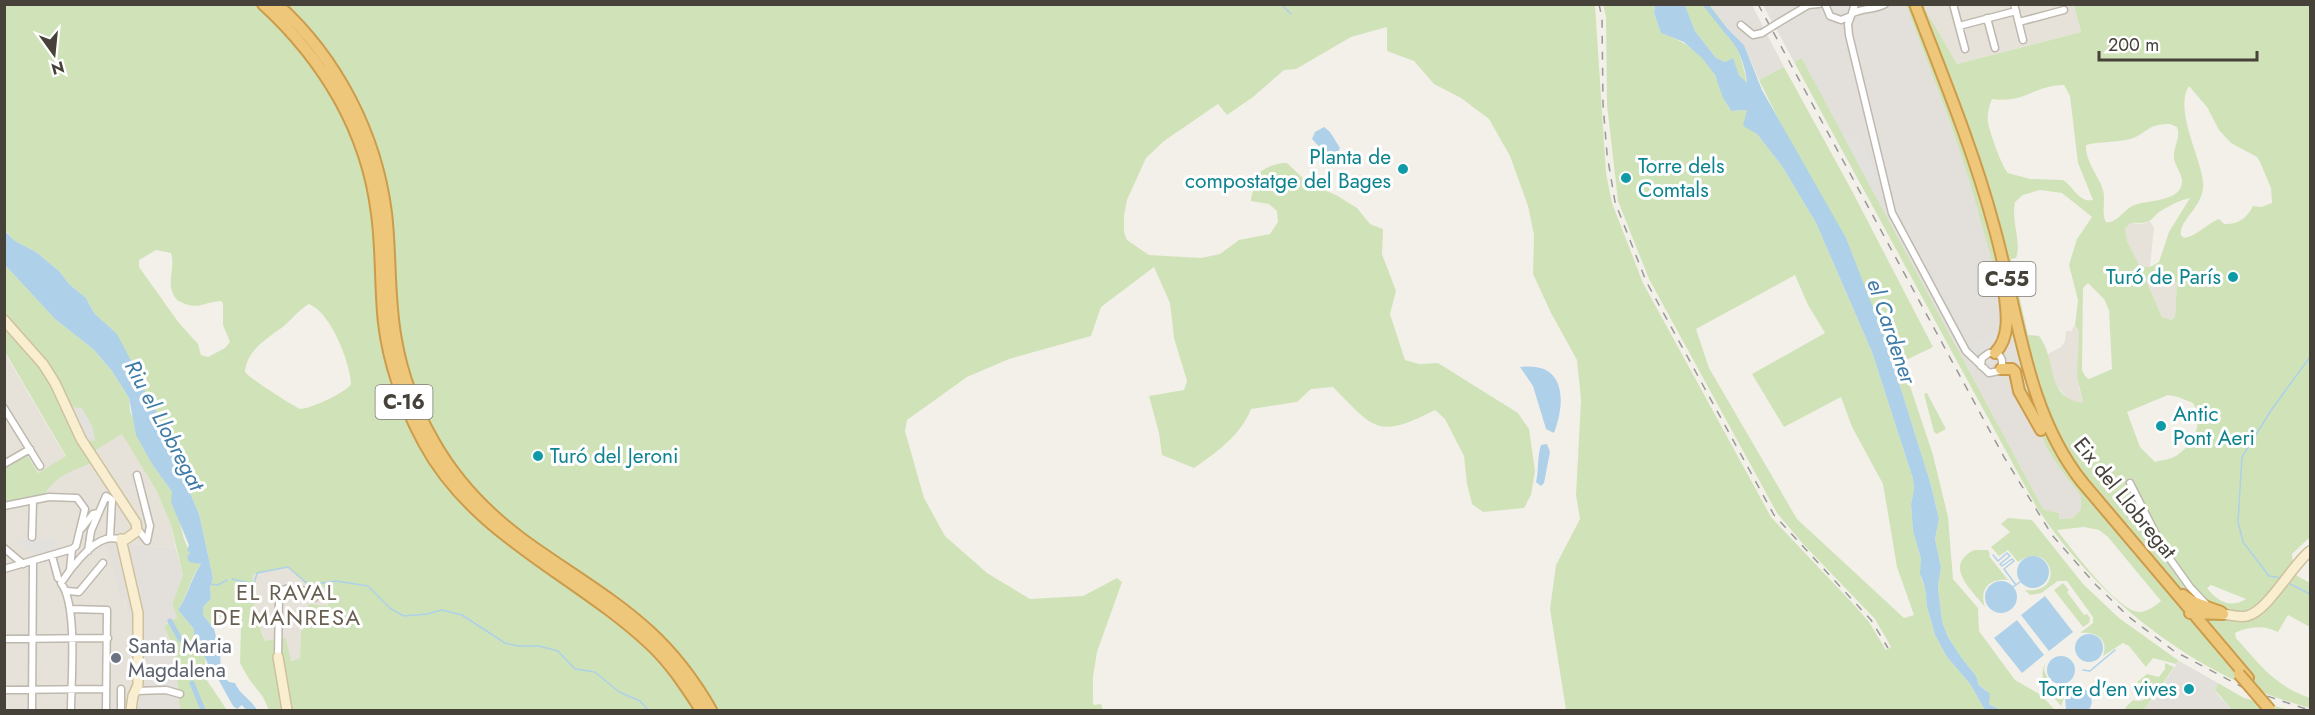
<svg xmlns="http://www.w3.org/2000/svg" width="2315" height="715" viewBox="0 0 2315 715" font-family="Jost,sans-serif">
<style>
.residential{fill:#e6e2d9}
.industrial{fill:#e3e0db}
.green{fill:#d0e3b8;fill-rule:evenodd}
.parking{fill:#e2e1de}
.water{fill:#aed1e9}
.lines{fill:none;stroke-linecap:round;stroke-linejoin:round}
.stream{stroke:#aed1e9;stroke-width:1.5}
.canal{stroke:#aed1e9;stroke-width:5}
.street-casing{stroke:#beb8ae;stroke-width:9}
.secondary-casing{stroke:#cdc19f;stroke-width:12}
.highway-casing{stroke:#cc9c4b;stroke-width:14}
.street{stroke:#fff;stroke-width:6}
.secondary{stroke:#f9eecf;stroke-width:9}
.highway{stroke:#eec77b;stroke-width:10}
.rail{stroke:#989898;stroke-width:1.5;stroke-dasharray:8 8;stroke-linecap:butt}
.street-bridge-casing{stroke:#beb8ae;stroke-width:9;stroke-linecap:butt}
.highway-bridge-casing{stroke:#cc9c4b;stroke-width:14;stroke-linecap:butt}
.street-bridge{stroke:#fff;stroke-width:6}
.highway-bridge{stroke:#eec77b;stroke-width:10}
.culture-dot{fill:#0f9aa8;stroke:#fff;stroke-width:2}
.worship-dot{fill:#6b7280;stroke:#fff;stroke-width:2}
.labels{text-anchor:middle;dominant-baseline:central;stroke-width:6;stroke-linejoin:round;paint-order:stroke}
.shield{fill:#fff;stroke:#7e7a74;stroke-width:1.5}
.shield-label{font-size:20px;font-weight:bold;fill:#464139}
.culture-label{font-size:21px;fill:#0d838f;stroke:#fff;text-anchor:end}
.street-label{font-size:21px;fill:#464139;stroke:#fff}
.worship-label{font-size:21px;fill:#5b616d;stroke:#fff;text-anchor:start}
.water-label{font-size:22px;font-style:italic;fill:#3e7ba7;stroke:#fff}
.neighbourhood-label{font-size:22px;letter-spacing:1.5px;fill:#685f51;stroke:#fff}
</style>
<rect width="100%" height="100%" fill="#f3f0ea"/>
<path class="residential" d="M 1925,5 L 2074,5 L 2081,32 L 1957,64 L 1925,9 Z
M 2150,221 L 2154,228 L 2150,267 L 2139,267 L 2127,241 L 2125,228 L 2131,223 L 2143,224 Z
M 2155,277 L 2177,283 L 2175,317 L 2171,320 L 2165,320 L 2162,317 L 2146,280 Z
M 2075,325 L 2079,332 L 2079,388 L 2083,403 L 2070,401 L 2053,382 L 2048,354 L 2061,347 L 2065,341 L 2066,331 L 2071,331 Z
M 4,352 L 66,457 L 38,473 L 27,455 L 5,469 Z
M 122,433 L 156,490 L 171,525 L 176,549 L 106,541 L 125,599 L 131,627 L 139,630 L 138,710 L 5,710 L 5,503 L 43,497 L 49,487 L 63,474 L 90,463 L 86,456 Z
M 288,568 L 309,587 L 329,587 L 328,606 L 308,605 L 306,627 L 301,631 L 300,658 L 290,661 L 273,640 L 266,642 L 253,610 L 252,591 L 253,574 Z"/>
<path class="industrial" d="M 1710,5 L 1752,5 L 1784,67 L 1759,80 L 1744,45 L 1726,26 Z
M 1763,5 L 1906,5 L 1951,125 L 1969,180 L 1998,283 L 2004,305 L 2005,326 L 2013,338 L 2036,422 L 2047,449 L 2060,469 L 2081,496 L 2081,509 L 2073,518 L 2059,519 L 2059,513 L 2045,510 L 2041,505 L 1802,58 L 1794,62 Z
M 105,541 L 176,549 L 183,575 L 172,604 L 177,617 L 164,626 L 174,651 L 180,710 L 138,710 L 139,630 L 131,627 L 125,599 L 120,598 Z
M 2179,661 L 2218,683 L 2215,690 L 2217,694 L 2232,710 L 2144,710 Z"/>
<path class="green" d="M 5,5 L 1595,5 L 1606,173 L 1612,203 L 1643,283 L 1771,517 L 1856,607 L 1869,622 L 1886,650 L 1891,647 L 1875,619 L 1804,545 L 1777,513 L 1649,279 L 1618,201 L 1607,105 L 1606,17 L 1603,5 L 1655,5 L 1654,13 L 1661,33 C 1684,41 1704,53 1715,76 C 1721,88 1723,100 1731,111 L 1747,110 L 1748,127 L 1757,134 L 1782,166 L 1816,223 L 1872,352 L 1913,479 L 1914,489 L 1911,504 L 1913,531 L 1921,559 L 1921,578 L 1925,588 L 1927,607 L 1935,635 L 1947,657 L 1970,684 L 1985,710 L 1566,710 L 1550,609 L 1556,565 L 1580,519 L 1576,495 L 1581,400 L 1577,360 L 1551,313 L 1533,274 L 1534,235 L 1528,206 L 1510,156 L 1489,119 L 1461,98 L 1434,84 L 1414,61 L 1387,51 L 1387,27 L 1351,37 L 1296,69 L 1284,70 L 1253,97 L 1227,115 L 1218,104 L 1164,141 L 1146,158 L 1127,200 L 1124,216 L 1124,232 L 1127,240 L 1149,255 L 1201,258 L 1220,254 L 1239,240 L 1270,234 L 1278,222 L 1277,211 L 1269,204 L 1251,201 C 1251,192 1257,187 1254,177 C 1262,169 1276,162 1287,163 L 1308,183 L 1336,195 L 1357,208 L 1370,224 L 1383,229 L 1382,254 L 1396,291 L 1390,314 L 1405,360 L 1419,364 L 1438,363 L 1518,413 L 1529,429 L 1535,471 L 1531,495 L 1524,508 L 1483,512 L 1472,504 L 1467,484 L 1464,456 L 1445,419 L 1435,410 C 1378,439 1375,430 1333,387 L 1311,389 L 1297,402 L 1251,409 C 1241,435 1217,452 1194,468 L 1162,455 L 1159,433 L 1149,396 L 1184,390 L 1187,381 L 1174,338 L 1170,303 L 1154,267 L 1101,307 L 1091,336 L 1009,359 L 967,377 L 907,420 L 905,431 L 924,498 L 945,536 L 987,573 L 1030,599 L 1083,596 L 1117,578 L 1122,582 L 1097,652 L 1093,677 L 1093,702 L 1094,705 L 1101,704 L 1103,710 L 269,710 L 263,697 L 249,679 L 240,663 L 241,626 L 235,621 L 218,616 L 211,625 L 203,615 L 203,607 L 211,599 L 210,588 L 213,578 L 199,514 L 171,448 L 161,430 L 155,407 L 137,387 L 131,386 L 130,383 L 135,376 L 103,321 L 94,313 L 86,298 L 69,284 L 59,271 L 36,252 L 15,241 L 5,230 ZM 156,250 L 171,253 C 176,270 164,284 177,300 C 198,312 202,302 221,301 L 223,303 L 223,325 L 230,342 L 225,348 L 208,357 L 201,355 L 198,344 L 179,323 L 139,267 L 139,260 ZM 1795,275 L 1808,305 L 1825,333 L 1752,374 L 1784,427 L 1841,397 L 1852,427 L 1883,484 L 1897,567 L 1914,615 L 1904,618 L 1797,519 L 1709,368 L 1696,329 ZM 309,304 C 331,313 350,362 351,384 C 347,392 310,409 300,409 C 293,406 248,377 245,372 C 247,349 267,339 284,326 C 292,319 300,309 309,304 ZM 288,568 L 309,587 L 329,587 L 328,606 L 308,604 L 306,627 L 301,631 L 300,658 L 291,661 L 286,638 L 265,641 C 255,614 252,604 253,574 Z
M 1685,5 L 1710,5 L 1727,28 L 1724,32 C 1739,47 1743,63 1747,84 L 1739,75 L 1733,59 L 1725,62 L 1716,58 L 1695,31 Z
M 1906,5 L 1925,5 L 1925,9 L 1957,64 L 2081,32 L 2074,5 L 2310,5 L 2310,537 L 2292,554 L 2294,574 L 2310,583 L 2310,627 L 2288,615 L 2278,632 C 2265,625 2248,626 2235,633 L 2236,638 C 2260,665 2275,686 2310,698 L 2310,708 C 2198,678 2101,603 2037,508 L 1794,62 L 1802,58 L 2041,505 L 2045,510 L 2059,513 L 2059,519 L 2073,518 L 2081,509 L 2081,496 L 2060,469 L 2047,449 L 2036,422 L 2013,338 L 2005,326 L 2004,305 L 1998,283 L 1969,180 L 1951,125 ZM 2064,85 L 2070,96 L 2078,163 L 2093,200 C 2079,203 2074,187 2063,180 L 2030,179 L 2008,173 C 2001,165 1991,135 1988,123 C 1987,114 1989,106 1992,99 C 2025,104 2034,85 2064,85 ZM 2189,86 L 2207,107 L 2219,130 L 2231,143 L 2257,157 L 2260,162 L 2271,188 L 2272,203 L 2261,207 L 2253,206 C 2247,218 2238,225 2224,224 L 2219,219 C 2206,224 2197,236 2184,238 L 2181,235 C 2178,220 2206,206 2203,181 C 2200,156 2174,109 2189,86 ZM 2170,124 L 2177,127 C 2181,138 2173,147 2174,158 C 2175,166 2181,172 2182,180 C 2183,203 2145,199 2132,206 C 2123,211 2116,224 2106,222 C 2101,213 2106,200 2103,190 C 2098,174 2085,162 2086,145 C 2100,141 2116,143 2130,139 C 2148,134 2145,124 2170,124 ZM 2040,190 L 2062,193 L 2092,217 L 2077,239 L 2069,265 L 2078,300 L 2075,325 L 2079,332 L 2077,376 L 2083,403 C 2044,397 2058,360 2039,336 L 2028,335 L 2011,259 L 2016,258 C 2022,243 2011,222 2015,202 L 2023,195 ZM 2190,198 L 2169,232 L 2159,262 L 2150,267 L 2140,267 L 2127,241 L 2125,228 L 2131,223 C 2137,222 2141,224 2146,222 C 2152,221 2154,216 2158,213 C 2166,207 2180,200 2190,198 ZM 2155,277 L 2177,283 L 2175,317 L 2171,320 L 2162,317 L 2146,280 ZM 2088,283 L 2104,299 L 2109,310 L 2112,369 L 2089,379 L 2085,376 L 2082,370 L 2083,288 ZM 2168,395 L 2178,397 L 2193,403 C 2205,423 2193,446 2174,457 C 2168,460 2161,460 2155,462 L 2140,447 L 2127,412 ZM 2084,527 L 2099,530 L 2108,537 L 2161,601 C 2155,606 2148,611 2140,612 C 2119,613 2070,547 2057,530 ZM 2211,585 L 2246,599 C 2230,609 2217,601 2207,588 Z
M 1784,67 L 1851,189 L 1933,347 L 1902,362 L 1933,455 L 1948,517 L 1953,579 L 1978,608 L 1979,631 L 2015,680 L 2041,695 L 2055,710 L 2001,710 L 1989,704 L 1986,690 L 1979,685 L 1976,676 L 1961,657 L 1948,637 L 1942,621 L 1938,587 L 1941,567 L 1935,539 L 1939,519 L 1931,485 L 1886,341 L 1870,303 L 1759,80 Z
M 5,265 L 55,319 L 93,349 L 112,371 L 129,398 L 130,411 L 152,464 L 172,492 L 184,539 L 190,553 L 187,556 L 189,561 L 201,564 C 190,578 188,595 178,610 L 194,629 L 194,635 L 205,655 L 206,679 L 227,710 L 180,710 L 174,651 L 164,626 L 177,617 L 172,604 L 183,575 L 171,525 L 156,490 L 122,434 L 86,456 L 91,463 C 71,471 54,477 43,497 L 5,503 L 5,469 L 27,455 L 38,473 L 66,456 L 5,352 Z
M 1927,393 L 1946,429 L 1937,434 L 1934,432 L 1924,394 Z
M 2008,518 L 2032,520 L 2083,584 L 2119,618 L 2179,661 L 2176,664 L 2153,658 L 2146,667 L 2129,646 L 2123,643 L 2103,656 C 2109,639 2096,631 2080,633 L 2093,623 L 2093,617 L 2067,581 L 2058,581 L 2041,593 L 2030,595 L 2025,590 C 2067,595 2052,538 2018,562 L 2008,550 L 1999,556 L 1991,547 L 2010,532 L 2001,524 Z
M 1974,550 L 1988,550 L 1990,554 L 1989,556 L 2008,580 C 1989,578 1979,589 1985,607 C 1971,589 1943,566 1974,550 Z
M 2063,583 L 2069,590 L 2067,592 L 2084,615 L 2087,614 L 2090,618 L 2089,623 L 2083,627 L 2054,590 Z
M 2045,663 L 2044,670 L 2049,682 L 2061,687 L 2066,692 L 2061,706 C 2050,692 2037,682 2045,663 Z
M 2165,663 L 2174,667 L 2144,710 L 2126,710 L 2125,708 L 2133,700 C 2144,703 2149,698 2148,687 L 2137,682 L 2147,674 L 2159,677 L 2165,669 Z
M 2218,683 L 2244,698 L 2290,710 L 2232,710 L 2215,690 Z"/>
<path class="parking" d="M 1853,128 L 1874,168 L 1879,189 L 1873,192 L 1843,135 Z
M 1995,334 L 1998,344 L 1974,353 L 1968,345 Z
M 71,407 L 82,408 L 93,428 L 95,440 L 88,442 L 70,410 Z
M 17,539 L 56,539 L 58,551 L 36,557 L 27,546 L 17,543 Z"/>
<path class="water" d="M 1655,5 L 1685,5 L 1695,31 L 1716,58 L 1725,62 L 1733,58 L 1739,75 L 1747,83 C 1745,63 1738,46 1723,31 L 1727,28 L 1744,45 L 1762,90 L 1846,238 L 1886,341 L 1931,485 L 1939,519 L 1935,539 L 1941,567 L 1938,587 L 1942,621 L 1948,637 L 1961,657 L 1976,676 L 1979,685 L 1990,694 L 1989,704 L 2001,710 L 1985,710 L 1970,684 L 1947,657 L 1935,635 L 1927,607 L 1925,588 L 1920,573 L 1921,559 L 1913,531 L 1911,504 L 1914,489 L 1913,479 L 1872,352 L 1816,223 L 1782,166 L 1757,134 L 1743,126 L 1747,110 L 1731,111 L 1723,98 L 1715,75 L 1703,59 L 1684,42 L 1661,33 L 1654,13 Z
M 1324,127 L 1330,132 L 1340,148 L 1337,154 C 1328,155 1318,146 1312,139 L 1315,132 Z
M 4,230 L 15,241 L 36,252 L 59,271 L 69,284 L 86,298 L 94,313 L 117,334 L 136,370 L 130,382 L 131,386 L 141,385 L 155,407 L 161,430 L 171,448 L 199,514 L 213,578 L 210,588 L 211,599 L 203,607 L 203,615 L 214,629 L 220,651 L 221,674 L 229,682 L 235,683 C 240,695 250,698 257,710 L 246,710 L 242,705 L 237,709 L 233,706 L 217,677 L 209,666 L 194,635 L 194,629 L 178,610 C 188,596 191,578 201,564 L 189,562 L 187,556 L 190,553 L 187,550 L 189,545 L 171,502 L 172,492 L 152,464 L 136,435 L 129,398 L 112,371 L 93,349 L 55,319 L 5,265 Z
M 1520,367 C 1566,361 1566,401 1554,433 L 1546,429 L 1533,386 Z
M 1547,444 L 1550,452 L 1544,483 L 1541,486 L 1536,482 C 1539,470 1537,456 1541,445 Z
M2017 572a16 16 0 1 1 32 0a16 16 0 1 1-32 0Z
M1985 597a16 16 0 1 1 32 0a16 16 0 1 1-32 0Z
M 2045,596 L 2073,632 L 2049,651 L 2021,615 Z
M 2017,620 L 2044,655 L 2022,673 L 1994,638 Z
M2075 648a14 14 0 1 1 28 0a14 14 0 1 1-28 0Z
M2047 670a14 14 0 1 1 28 0a14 14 0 1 1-28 0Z
M 2075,687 C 2089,687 2096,698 2089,710 L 2066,710 L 2065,696 Z"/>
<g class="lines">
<path class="stream" d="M 1281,4 L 1291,14
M 1993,555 L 1998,561 L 2007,553 L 2010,556 L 2000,564 L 2002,566 L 2012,559 L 2014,561 L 2004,569 L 2016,585
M 2282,578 L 2269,576 L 2243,542 L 2238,522 L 2242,457 L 2272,409 L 2310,357
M 232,579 L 254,584 L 257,573 L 288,567 L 309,585 L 336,581 L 368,586 L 391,609 L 404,616 L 427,614 L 442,610 L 462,615 L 505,643 L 518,646 L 539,646 L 558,651 L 575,669 L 595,672 L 619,692 L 640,701 L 648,710
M 2288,583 L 2310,594
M 211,584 L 218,585 L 227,580
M 2013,587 L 2020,582
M 2083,670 L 2090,671 L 2115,650"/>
<path class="canal" d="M 1705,4 L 1728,33
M 170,621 L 180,639
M 192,683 L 203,710"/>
<g class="street-casing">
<path id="street" d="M 1825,4 L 1830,16 L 1841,20 L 1851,16 L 1855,4
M 1953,4 L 1965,49
M 2014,4 L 2023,40
M 1808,5 L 1819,4
M 1853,13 C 1863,8 1874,10 1885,4
M 1851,16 L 1848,24 L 1849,35 L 1892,213 L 1966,351 L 1989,373 L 1999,371 C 2004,364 2003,357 1996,353 L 1989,353 L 1982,358 L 1981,366
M 1987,18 L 1995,48
M 2019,22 L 2064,10
M 1778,23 L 1810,4
M 1741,25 L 1753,35 L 1762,33
M 1959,26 L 2016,11
M 4,408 L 40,466
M 4,464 L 30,449
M 2130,483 L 2165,552 L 2190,587 L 2208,606
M 4,506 L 49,497 L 77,498 L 85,509 L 76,546 L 72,549 L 4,569
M 136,527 L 147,541 L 150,526 L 137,475
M 82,528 L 93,514 L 98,513
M 32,537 L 33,501
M 4,548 L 23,564
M 88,551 L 91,531 L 106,496 L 112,500 L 110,538
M 52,556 L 58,578
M 70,570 L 72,549
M 67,591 L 79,592 L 103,563
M 71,609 L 107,610 L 106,710
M 4,639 L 108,638
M 278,657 L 279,596 L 283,590 C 295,585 304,590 314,598
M 4,690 L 106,689
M 136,691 L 166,690 L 180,694
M 32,710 L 33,561
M 71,710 C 71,680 78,606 61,583 C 70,569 90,543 106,539 C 111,537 116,539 121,539
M 121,710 L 121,689"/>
</g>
<g class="secondary-casing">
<path id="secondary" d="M 4,320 L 43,364 L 55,383 L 81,439 L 136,523 L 137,531 L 126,539 L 121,539 L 138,613 L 138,685 L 133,696 L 131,710
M 2223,614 C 2231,615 2239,618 2247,616 C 2269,610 2291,566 2310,551
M 278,657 L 287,710"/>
</g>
<g class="highway-casing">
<path id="highway" d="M 263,4 C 324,60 367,131 377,214 C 382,250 380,287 384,323 C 389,365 404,406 424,443 C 474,536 575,574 649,643 C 670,662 686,687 701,710
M 277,4 C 337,58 376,134 386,213 C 391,255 388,298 396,340 C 402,375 416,411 434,442 C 455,479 487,513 522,539 C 564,570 611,596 650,632 C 675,655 695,682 711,710
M 1915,4 C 1943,77 1973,149 1993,223 C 2018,310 2025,411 2083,483 L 2248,678
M 1995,353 C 2011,337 2007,311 2004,290
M 2001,369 L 2012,369 L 2015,372 L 2019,391 L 2041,430
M 2183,595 L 2193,602 L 2221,612
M 2190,613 L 2223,614"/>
</g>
<use href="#street" class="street"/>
<use href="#secondary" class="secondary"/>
<use href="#highway" class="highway"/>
<path class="rail" d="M 1599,4 L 1602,18 L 1603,104 L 1607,154 L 1615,202 L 1646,281 L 1774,515 L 1871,620 L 1888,648
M 1758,4 L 2004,457 L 2052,535 L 2096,585 L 2129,617 L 2174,651 L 2246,689 L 2309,710"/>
<g class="street-bridge-casing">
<path id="street-bridge" d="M 1762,33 L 1778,23"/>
</g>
<g class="highway-bridge-casing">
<path id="highway-bridge" d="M 2239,674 L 2270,710"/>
</g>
<use href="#street-bridge" class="street-bridge"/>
<use href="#highway-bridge" class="highway-bridge"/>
</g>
<g class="culture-dot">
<circle cx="1403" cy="169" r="6"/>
<circle cx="1626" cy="178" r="6"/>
<circle cx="2233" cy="277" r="6"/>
<circle cx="2161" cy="426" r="6"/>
<circle cx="538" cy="456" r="6"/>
<circle cx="2189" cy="689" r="6"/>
</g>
<circle class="worship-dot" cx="116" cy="658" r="6"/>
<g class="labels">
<g class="shield">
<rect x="1978.5" y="262" width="57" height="34" rx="4.5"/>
<rect x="375.5" y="385" width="57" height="34" rx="4.5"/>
</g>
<g class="shield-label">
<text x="2007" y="279">C-55</text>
<text x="404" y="402">C-16</text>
</g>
<g class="culture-label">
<text x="1391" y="157">Planta de<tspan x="1391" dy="24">compostatge del Bages</tspan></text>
<text x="1638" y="166" text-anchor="start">Torre dels<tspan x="1638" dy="24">Comtals</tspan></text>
<text x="2221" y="277">Turó de París</text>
<text x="2173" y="414" text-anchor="start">Antic<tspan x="2173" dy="24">Pont Aeri</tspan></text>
<text x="550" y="456" text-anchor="start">Turó del Jeroni</text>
<text x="2177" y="689">Torre d'en vives</text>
</g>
<g class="street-label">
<text transform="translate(2125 498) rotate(51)">Eix del Llobregat</text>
</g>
<g class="worship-label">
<text x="128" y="646">Santa Maria<tspan x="128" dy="24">Magdalena</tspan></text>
</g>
<g class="water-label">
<text transform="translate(1892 331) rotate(71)">el Cardener</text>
<text transform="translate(165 425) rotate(62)">Riu el Llobregat</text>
</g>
<g class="neighbourhood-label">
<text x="287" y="592">EL RAVAL<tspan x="287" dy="25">DE MANRESA</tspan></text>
</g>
</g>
<rect width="2315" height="715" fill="none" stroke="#464139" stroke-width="12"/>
<g transform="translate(54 54) rotate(165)" stroke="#ffffff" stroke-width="4.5" paint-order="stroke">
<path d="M0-4.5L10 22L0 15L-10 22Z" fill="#464139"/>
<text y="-9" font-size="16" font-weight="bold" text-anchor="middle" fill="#464139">N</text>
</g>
<path d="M2099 51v9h158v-9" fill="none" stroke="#464139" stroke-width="3"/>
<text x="2108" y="51" font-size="18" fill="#464139" stroke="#ffffff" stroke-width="4.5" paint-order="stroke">200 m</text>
</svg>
